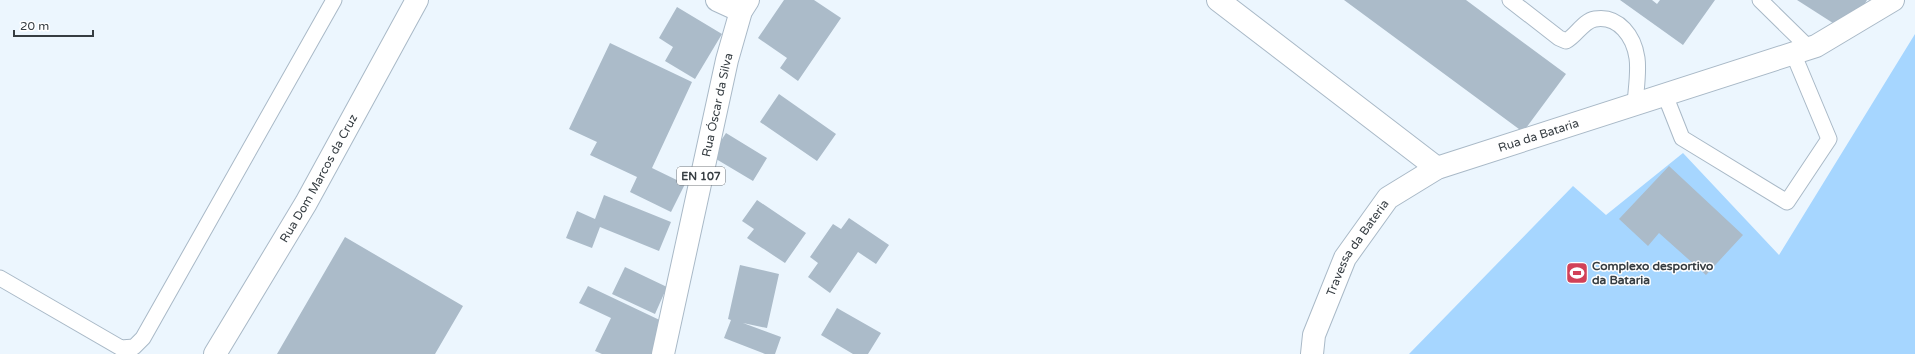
<svg xmlns="http://www.w3.org/2000/svg" width="1915" height="354" viewBox="0 0 1915 354" font-family="'Varela Round',sans-serif">
<style>
.garden{fill:#a6d6ff}
.building{fill:#abbbc9}
.lines{fill:none;stroke-linecap:round;stroke-linejoin:round}
.lane-casing{stroke:#a9b9c7;stroke-width:17}
.street-casing{stroke:#a9b9c7;stroke-width:24}
.secondary-casing{stroke:#a9b9c7;stroke-width:24}
.primary-casing{stroke:#a9b9c7;stroke-width:24}
.lane{stroke:#fff;stroke-width:15}
.street{stroke:#fff;stroke-width:22}
.secondary{stroke:#fff;stroke-width:22}
.primary{stroke:#fff;stroke-width:22}
.labels{text-anchor:middle;dominant-baseline:central;stroke-width:3;stroke-linejoin:round;paint-order:stroke}
.shield{fill:#fff;stroke:#72777b;stroke-width:1}
.shield-label{font-size:11px;font-weight:bold;fill:#363d42}
.street-label{font-size:12px;fill:#363d42;stroke:#fff}
.poi-label{font-size:12px;font-weight:bold;fill:#363d42;stroke:#fff;text-anchor:start}
</style>
<rect width="100%" height="100%" fill="#ecf6fe"/>
<path class="garden" d="M 1915,34 L 1915,354 L 1409,354 L 1573,186 L 1606,215 L 1683,153 L 1779,255 Z"/>
<path class="building" d="M 784,0 L 814,0 L 841,18 L 798,81 L 780,68 L 787,58 L 758,38 Z
M 1344,0 L 1466,0 L 1566,74 L 1523,132 Z
M 1620,0 L 1652,0 L 1657,4 L 1660,0 L 1715,0 L 1683,45 Z
M 1797,0 L 1867,0 L 1847,32 Z
M 677,7 L 722,34 L 695,79 L 665,61 L 673,47 L 659,38 Z
M 610,43 L 692,82 L 652,168 L 685,184 L 671,212 L 630,192 L 637,177 L 590,155 L 597,142 L 569,129 Z
M 779,94 L 836,134 L 817,161 L 760,122 Z
M 726,133 L 767,158 L 753,181 L 711,156 Z
M 1669,166 L 1743,235 L 1706,275 L 1659,233 L 1648,246 L 1619,219 Z
M 604,195 L 671,222 L 659,251 L 600,227 L 592,248 L 566,238 L 577,211 L 595,219 Z
M 757,200 L 806,233 L 785,263 L 747,238 L 754,229 L 742,221 Z
M 849,218 L 889,245 L 876,264 L 858,252 L 830,293 L 808,277 L 818,263 L 810,257 L 833,224 L 841,229 Z
M 345,237 L 463,306 L 435,354 L 277,354 Z
M 740,265 L 779,274 L 767,328 L 743,323 L 781,337 L 775,354 L 765,354 L 724,338 L 731,320 L 728,319 Z
M 625,267 L 667,287 L 655,314 L 612,294 Z
M 588,286 L 668,324 L 654,354 L 602,354 L 595,351 L 611,318 L 579,303 Z
M 837,308 L 881,333 L 868,354 L 853,354 L 821,335 Z"/>
<g class="lines">
<g class="lane-casing">
<path id="lane" d="M 1510,0 L 1559,38 L 1566,41 C 1576,36 1583,21 1595,19 C 1619,15 1634,37 1637,58 C 1639,72 1636,89 1635,104
M 1760,0 L 1809,48
M 1665,95 L 1682,138 L 1787,202 L 1829,139 L 1793,53
M 0,278 L 121,348 L 134,347 L 143,338 L 334,0"/>
</g>
<g class="street-casing">
<g id="street">
<path d="M 717,0 L 741,11"/>
<path d="M 1218,0 L 1437,168"/>
<path id="s1" d="M 1312,354 L 1314,335 L 1345,258 L 1388,198 L 1437,168 L 1816,46 L 1893,0"/>
</g>
</g>
<g class="secondary-casing">
<g id="secondary">
<path id="s2" d="M 215,354 L 306,203 L 417,0"/>
</g>
</g>
<g class="primary-casing">
<g id="primary">
<path id="s3" d="M 663,354 L 727,60 L 741,11 L 748,0"/>
</g>
</g>
<use href="#lane" class="lane"/>
<use href="#street" class="street"/>
<use href="#secondary" class="secondary"/>
<use href="#primary" class="primary"/>
</g>
<defs>
<g id="stadium-square" transform="scale(1.15)"><rect x="-9" y="-9" width="18" height="18" rx="4" fill="#d14158" stroke="#fff"/><path d="M0-5a6.5 5 0 1 0 0 10a6.5 5 0 1 0 0-10ZM-3.5-1.8h7v3.6h-7Z" fill="#fff"/></g>
</defs>
<g fill-rule="evenodd">
<use href="#stadium-square" x="1577" y="273"/>
</g>
<g class="labels">
<rect class="shield" x="677" y="167" width="48" height="18" rx="3"/>
<g class="shield-label">
<text x="701" y="176">EN 107</text>
</g>
<g class="street-label">
<text stroke="none"><textPath href="#s3" startOffset="255">Rua Óscar da Silva</textPath></text>
<text stroke="none"><textPath href="#s1" startOffset="340">Rua da Bataria</textPath></text>
<text stroke="none"><textPath href="#s2" startOffset="204">Rua Dom Marcos da Cruz</textPath></text>
<text stroke="none"><textPath href="#s1" startOffset="117">Travessa da Bateria</textPath></text>
</g>
<g class="poi-label">
<text x="1592" y="266">Complexo desportivo<tspan x="1592" dy="14">da Bataria</tspan></text>
</g>
</g>
<path d="M14 30v6h79v-6" fill="none" stroke="#363d42" stroke-width="2"/>
<text x="20" y="30" font-size="12" fill="#363d42" stroke="#ffffff" stroke-width="3" paint-order="stroke">20 m</text>
</svg>
